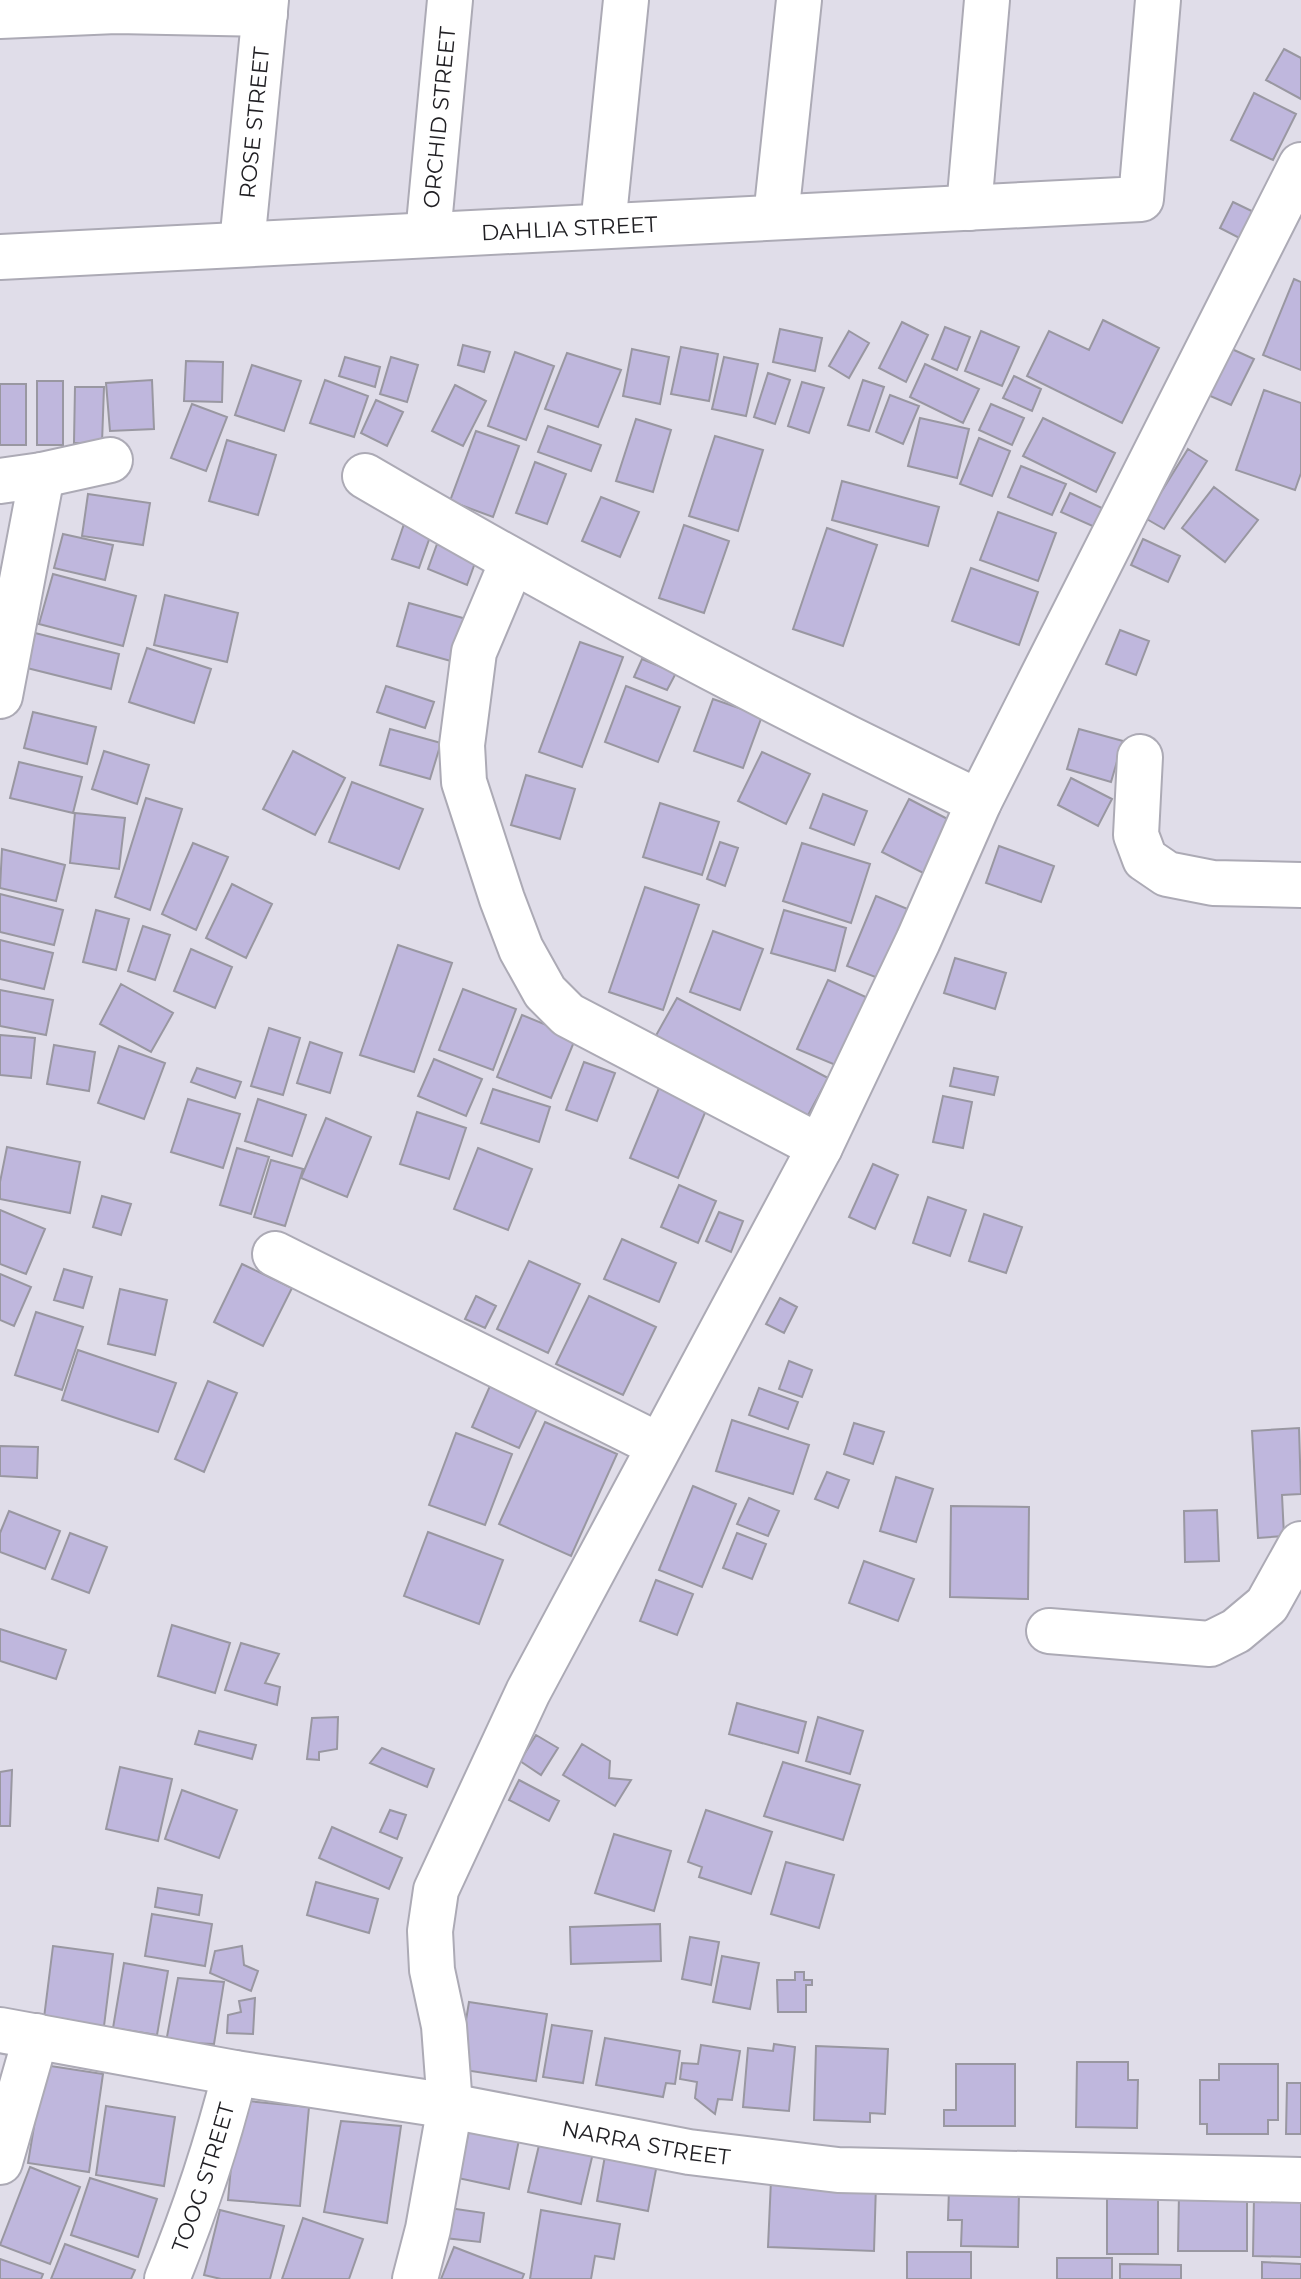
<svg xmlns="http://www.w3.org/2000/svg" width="1301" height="2279" viewBox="0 0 1301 2279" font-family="Montserrat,sans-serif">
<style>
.building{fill:#bfb7dd;stroke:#9997a1;stroke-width:2}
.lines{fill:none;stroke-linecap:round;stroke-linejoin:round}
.minor-casing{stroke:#acaab5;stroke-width:48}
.minor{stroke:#fff;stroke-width:44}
.labels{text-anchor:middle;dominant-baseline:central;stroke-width:8;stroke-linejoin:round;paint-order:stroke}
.street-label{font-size:22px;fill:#212024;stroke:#e0dde9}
</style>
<rect width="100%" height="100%" fill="#e0dde9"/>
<path class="building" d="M 1284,49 L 1301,58 L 1301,99 L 1266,80 Z
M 1254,93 L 1296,114 L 1273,160 L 1231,140 Z
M 1233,202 L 1260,215 L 1247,242 L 1220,228 Z
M 1294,279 L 1301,282 L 1301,370 L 1263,355 Z
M 1103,320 L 1159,348 L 1122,423 L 1027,376 L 1049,331 L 1089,350 Z
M 902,322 L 928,335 L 906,382 L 879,368 Z
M 945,327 L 970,337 L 957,370 L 932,359 Z
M 780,329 L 822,338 L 815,371 L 773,362 Z
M 849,331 L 869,343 L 849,378 L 829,366 Z
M 981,331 L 1019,347 L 1002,386 L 965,371 Z
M 463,345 L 490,352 L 484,372 L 458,365 Z
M 1223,345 L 1254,359 L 1231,405 L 1201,392 Z
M 681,347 L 718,354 L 709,401 L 671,394 Z
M 632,349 L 669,357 L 660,404 L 623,396 Z
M 515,352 L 554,366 L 526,440 L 488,426 Z
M 567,353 L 621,370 L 598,427 L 545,409 Z
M 345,357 L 380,367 L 375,387 L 339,376 Z
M 391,357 L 418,365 L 407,402 L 380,394 Z
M 724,357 L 758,364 L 746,416 L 712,409 Z
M 186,361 L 223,362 L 222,402 L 184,401 Z
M 925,364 L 979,389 L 963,423 L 910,397 Z
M 252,365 L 301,381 L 284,431 L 235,415 Z
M 768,373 L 790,380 L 775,424 L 754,417 Z
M 1014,376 L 1041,389 L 1032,411 L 1003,398 Z
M 152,380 L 154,429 L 110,431 L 106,383 Z
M 325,380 L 368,396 L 354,437 L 310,423 Z
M 863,380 L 884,387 L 869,431 L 848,425 Z
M 37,381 L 63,381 L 63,445 L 37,445 Z
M 802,382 L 824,388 L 809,433 L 788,426 Z
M 0,384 L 26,384 L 26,445 L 0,445 Z
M 455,385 L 486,401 L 463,446 L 432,431 Z
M 75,387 L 104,387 L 102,443 L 74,443 Z
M 1264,390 L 1301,403 L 1301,473 L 1295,490 L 1236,470 Z
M 890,395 L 919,406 L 903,444 L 876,432 Z
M 376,400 L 403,412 L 387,446 L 361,433 Z
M 192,404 L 227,417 L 206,471 L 171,458 Z
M 991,404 L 1024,418 L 1012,445 L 979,430 Z
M 920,418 L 969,429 L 957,478 L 908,466 Z
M 1043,418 L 1115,453 L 1096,492 L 1023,456 Z
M 636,419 L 671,430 L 653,492 L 616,481 Z
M 548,426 L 601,445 L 591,471 L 538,452 Z
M 476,431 L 519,446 L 493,517 L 450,501 Z
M 715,436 L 763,450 L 738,531 L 689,516 Z
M 979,438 L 1010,451 L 992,496 L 960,484 Z
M 227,440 L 276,455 L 258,515 L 209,501 Z
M 1188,449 L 1207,461 L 1164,529 L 1145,518 Z
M 535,462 L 566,474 L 547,524 L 516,513 Z
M 1021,466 L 1066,484 L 1052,515 L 1008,497 Z
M 842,481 L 939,507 L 928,546 L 832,520 Z
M 1214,487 L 1258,520 L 1225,562 L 1182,528 Z
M 1070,493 L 1106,510 L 1097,528 L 1061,512 Z
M 88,494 L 150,503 L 143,545 L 82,536 Z
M 601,497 L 639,512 L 620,557 L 582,541 Z
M 998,512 L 1056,533 L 1038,581 L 980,560 Z
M 404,524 L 431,534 L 419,568 L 392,559 Z
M 684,525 L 729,541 L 704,613 L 659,598 Z
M 827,528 L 877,545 L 843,646 L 793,629 Z
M 63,534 L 113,545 L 105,580 L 54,568 Z
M 1143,539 L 1180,556 L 1168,582 L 1131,565 Z
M 437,544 L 476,560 L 467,585 L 428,569 Z
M 971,568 L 1038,592 L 1019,645 L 952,621 Z
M 53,574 L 136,596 L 123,646 L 39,624 Z
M 165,595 L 238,613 L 227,662 L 154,645 Z
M 409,603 L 470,620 L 458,663 L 397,646 Z
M 1120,630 L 1149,641 L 1136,675 L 1106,664 Z
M 35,633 L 119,654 L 111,689 L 27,668 Z
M 580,642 L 623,657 L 582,767 L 539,752 Z
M 147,648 L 211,669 L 194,723 L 129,702 Z
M 642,659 L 676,673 L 667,690 L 634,677 Z
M 386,686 L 434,702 L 425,728 L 377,712 Z
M 626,686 L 680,707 L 658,762 L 605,742 Z
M 713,699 L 762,716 L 743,768 L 694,751 Z
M 33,712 L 96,727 L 87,764 L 24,748 Z
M 390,729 L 441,743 L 430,779 L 380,765 Z
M 1079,729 L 1123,741 L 1111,782 L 1067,769 Z
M 104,751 L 149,765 L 137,804 L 92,789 Z
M 293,751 L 345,778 L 315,835 L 263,809 Z
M 762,752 L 810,774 L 786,824 L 738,801 Z
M 19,762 L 82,777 L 73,813 L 10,798 Z
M 526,775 L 575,789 L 560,839 L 511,825 Z
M 1071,778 L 1112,799 L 1098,826 L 1058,805 Z
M 352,782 L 423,809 L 399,869 L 329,842 Z
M 823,794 L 867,811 L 854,845 L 810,828 Z
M 146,798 L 182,809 L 150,910 L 115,897 Z
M 909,799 L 961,826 L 933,878 L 882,852 Z
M 660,803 L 719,822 L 702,875 L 643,857 Z
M 75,813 L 125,818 L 119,869 L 70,863 Z
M 720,842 L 738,848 L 725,886 L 707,879 Z
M 193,843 L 228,857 L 196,930 L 162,914 Z
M 802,843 L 870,864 L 851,923 L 783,901 Z
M 999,846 L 1054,866 L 1041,902 L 986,883 Z
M 2,849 L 65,865 L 56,901 L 0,888 Z
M 232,884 L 272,904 L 246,958 L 206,938 Z
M 645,887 L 699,905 L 663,1010 L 609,992 Z
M 0,894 L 63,910 L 54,945 L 0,932 Z
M 876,896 L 910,910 L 883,980 L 847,966 Z
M 96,910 L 129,919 L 116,970 L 83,962 Z
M 784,910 L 846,928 L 835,971 L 771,953 Z
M 143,926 L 170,935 L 155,980 L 128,971 Z
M 713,931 L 763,949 L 740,1010 L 690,992 Z
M 0,940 L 53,953 L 44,989 L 0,979 Z
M 398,945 L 452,963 L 414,1072 L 360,1055 Z
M 191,949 L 232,967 L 215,1008 L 174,991 Z
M 955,958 L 1006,973 L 995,1009 L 944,993 Z
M 828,980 L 868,998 L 838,1066 L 797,1049 Z
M 121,984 L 173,1013 L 151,1052 L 100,1024 Z
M 463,989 L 516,1009 L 493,1070 L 439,1050 Z
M 0,990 L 53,1000 L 46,1035 L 0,1026 Z
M 677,998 L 828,1078 L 806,1119 L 654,1039 Z
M 522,1015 L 576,1037 L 551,1098 L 497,1077 Z
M 269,1028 L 300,1038 L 283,1095 L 251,1086 Z
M 0,1035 L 35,1038 L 31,1078 L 0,1075 Z
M 310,1042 L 342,1053 L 330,1093 L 297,1083 Z
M 54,1045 L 95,1052 L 89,1091 L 47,1084 Z
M 119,1046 L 165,1063 L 144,1119 L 98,1103 Z
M 434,1059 L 482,1079 L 466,1116 L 418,1096 Z
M 584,1062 L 615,1073 L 597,1121 L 566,1110 Z
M 197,1068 L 241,1082 L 235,1098 L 191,1082 Z
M 954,1068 L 998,1077 L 994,1095 L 950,1086 Z
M 661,1083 L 709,1103 L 678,1178 L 630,1158 Z
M 493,1089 L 550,1107 L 539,1142 L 481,1123 Z
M 943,1096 L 972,1102 L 963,1148 L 933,1142 Z
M 188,1099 L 240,1114 L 223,1168 L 171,1152 Z
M 258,1099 L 306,1115 L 292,1156 L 245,1141 Z
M 417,1112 L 466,1128 L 449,1179 L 400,1164 Z
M 326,1118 L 371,1137 L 347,1197 L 301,1178 Z
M 7,1147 L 80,1162 L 70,1213 L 0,1199 L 0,1182 Z
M 237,1148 L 269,1157 L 251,1214 L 220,1205 Z
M 478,1148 L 532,1169 L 508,1230 L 454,1209 Z
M 271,1160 L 303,1169 L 285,1226 L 254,1217 Z
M 873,1164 L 898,1175 L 875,1229 L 849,1217 Z
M 679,1185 L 716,1201 L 698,1243 L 661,1227 Z
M 102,1196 L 131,1204 L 121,1235 L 93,1227 Z
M 928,1197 L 966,1210 L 950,1256 L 913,1243 Z
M 0,1210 L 45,1229 L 26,1274 L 0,1264 Z
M 719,1212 L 743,1221 L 731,1252 L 706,1241 Z
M 984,1214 L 1022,1227 L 1006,1273 L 969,1261 Z
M 622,1239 L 676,1263 L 659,1302 L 604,1279 Z
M 529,1261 L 580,1284 L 548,1353 L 497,1329 Z
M 242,1264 L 292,1288 L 263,1346 L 214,1322 Z
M 64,1269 L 92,1277 L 83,1308 L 54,1300 Z
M 0,1274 L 31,1287 L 14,1326 L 0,1320 Z
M 120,1289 L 167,1300 L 155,1355 L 108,1344 Z
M 476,1296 L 496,1306 L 485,1328 L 465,1319 Z
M 589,1296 L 656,1327 L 623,1395 L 556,1364 Z
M 780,1298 L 797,1307 L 784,1333 L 766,1324 Z
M 36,1312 L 83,1327 L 62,1390 L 15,1375 Z
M 78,1350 L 176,1383 L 158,1432 L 62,1400 Z
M 789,1361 L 812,1370 L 802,1397 L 779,1389 Z
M 493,1379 L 541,1401 L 519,1448 L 472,1427 Z
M 208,1381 L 237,1393 L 204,1472 L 175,1459 Z
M 759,1388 L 798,1402 L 788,1429 L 749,1415 Z
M 732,1420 L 809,1445 L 793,1494 L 716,1471 Z
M 545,1422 L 617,1454 L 571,1556 L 499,1524 Z
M 854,1423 L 884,1432 L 873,1464 L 844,1454 Z
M 1299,1428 L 1301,1494 L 1282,1495 L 1284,1536 L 1258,1538 L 1252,1431 Z
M 456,1433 L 512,1454 L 485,1525 L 429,1505 Z
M 0,1446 L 38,1447 L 37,1478 L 0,1476 Z
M 827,1472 L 849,1480 L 838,1508 L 815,1499 Z
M 896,1477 L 933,1489 L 916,1542 L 880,1531 Z
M 693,1486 L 736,1504 L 702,1587 L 659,1570 Z
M 749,1498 L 779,1511 L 768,1536 L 737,1524 Z
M 951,1506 L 1029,1507 L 1028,1599 L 950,1597 Z
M 1217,1510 L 1219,1561 L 1185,1562 L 1184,1511 Z
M 9,1511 L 60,1531 L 45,1569 L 0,1552 L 0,1533 Z
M 428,1532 L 503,1560 L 479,1624 L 404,1596 Z
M 70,1533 L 107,1547 L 89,1593 L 52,1579 Z
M 737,1533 L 766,1544 L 752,1579 L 723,1568 Z
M 864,1561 L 914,1579 L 898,1621 L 849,1603 Z
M 656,1580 L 693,1594 L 677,1635 L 640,1621 Z
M 172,1625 L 230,1643 L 215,1693 L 158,1676 Z
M 0,1629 L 66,1650 L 56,1679 L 0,1661 Z
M 241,1643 L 279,1654 L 265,1683 L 280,1687 L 277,1705 L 225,1690 Z
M 737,1703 L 806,1722 L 798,1753 L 729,1734 Z
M 338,1717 L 337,1749 L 319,1752 L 319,1760 L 307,1759 L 312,1718 Z
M 818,1717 L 863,1731 L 850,1774 L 806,1761 Z
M 199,1731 L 256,1745 L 252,1759 L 195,1744 Z
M 536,1735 L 558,1748 L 541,1775 L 520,1761 Z
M 582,1744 L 610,1761 L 609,1778 L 631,1780 L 615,1806 L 563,1775 Z
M 382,1748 L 434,1769 L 427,1787 L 370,1763 Z
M 783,1762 L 860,1785 L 843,1840 L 764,1816 Z
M 120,1767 L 172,1779 L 158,1841 L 106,1829 Z
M 12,1770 L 10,1826 L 0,1826 L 0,1772 Z
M 519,1780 L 559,1801 L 549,1821 L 509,1800 Z
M 182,1790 L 237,1810 L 219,1858 L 165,1839 Z
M 390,1810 L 406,1815 L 397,1839 L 380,1832 Z
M 706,1810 L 772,1832 L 751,1894 L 699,1877 L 702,1867 L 688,1862 Z
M 332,1827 L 402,1858 L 389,1889 L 319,1858 Z
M 614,1834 L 671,1851 L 654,1911 L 595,1893 Z
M 786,1862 L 834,1875 L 819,1928 L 771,1914 Z
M 316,1882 L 378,1899 L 369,1933 L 307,1915 Z
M 158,1888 L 202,1895 L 199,1915 L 155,1907 Z
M 152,1914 L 212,1924 L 205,1966 L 145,1956 Z
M 660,1924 L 661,1961 L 571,1964 L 570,1927 Z
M 690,1937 L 719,1942 L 711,1985 L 682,1979 Z
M 53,1946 L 113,1954 L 103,2034 L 43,2026 Z
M 242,1946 L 244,1965 L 258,1971 L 251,1991 L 210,1973 L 215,1951 Z
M 722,1956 L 759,1963 L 750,2009 L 713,2002 Z
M 124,1963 L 168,1971 L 157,2035 L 113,2028 Z
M 795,1972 L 804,1972 L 804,1980 L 812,1980 L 812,1985 L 806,1985 L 806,2012 L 778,2012 L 777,1980 L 795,1980 Z
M 178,1978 L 224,1982 L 214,2044 L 166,2042 Z
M 255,1998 L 253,2034 L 227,2033 L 228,2015 L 241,2012 L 239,2001 Z
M 469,2002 L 547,2014 L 536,2081 L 458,2069 Z
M 552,2025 L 592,2031 L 583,2083 L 543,2077 Z
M 605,2038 L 680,2051 L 675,2084 L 666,2083 L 663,2097 L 596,2085 Z
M 774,2044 L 795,2047 L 789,2111 L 743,2107 L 748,2048 L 773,2051 Z
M 701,2045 L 740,2051 L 732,2100 L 718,2099 L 715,2114 L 695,2098 L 697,2082 L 680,2079 L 682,2063 L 698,2064 Z
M 816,2046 L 888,2049 L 885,2114 L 870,2113 L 870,2122 L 814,2120 Z
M 1077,2062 L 1128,2062 L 1128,2080 L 1138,2080 L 1137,2128 L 1076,2127 Z
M 956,2064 L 1015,2064 L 1015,2126 L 944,2126 L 944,2110 L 956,2110 Z
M 1219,2064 L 1278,2064 L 1278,2120 L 1268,2120 L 1268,2134 L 1207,2134 L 1207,2124 L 1200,2124 L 1200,2080 L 1219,2080 Z
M 44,2065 L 103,2074 L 89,2172 L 28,2163 Z
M 1287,2083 L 1301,2083 L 1301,2134 L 1286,2134 Z
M 237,2100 L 309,2107 L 300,2206 L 228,2200 Z
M 106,2106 L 175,2117 L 164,2186 L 96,2175 Z
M 341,2121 L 401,2126 L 387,2223 L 324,2212 Z
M 470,2126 L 520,2135 L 509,2189 L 458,2178 Z
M 540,2141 L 593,2153 L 581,2204 L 528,2192 Z
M 606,2150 L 658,2159 L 648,2211 L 597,2201 Z
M 30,2167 L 80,2187 L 50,2264 L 0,2245 Z
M 90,2178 L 157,2199 L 138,2257 L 71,2235 Z
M 771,2180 L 876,2184 L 874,2251 L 768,2247 Z
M 949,2189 L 1019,2191 L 1018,2247 L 961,2246 L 962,2220 L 948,2220 Z
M 1179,2193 L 1247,2194 L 1247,2251 L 1178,2251 Z
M 1107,2197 L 1158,2197 L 1158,2254 L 1107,2254 Z
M 1254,2197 L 1301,2198 L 1301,2257 L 1253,2256 Z
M 449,2208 L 484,2213 L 480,2242 L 445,2238 Z
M 220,2210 L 284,2226 L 270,2279 L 221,2279 L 204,2275 Z
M 541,2210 L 620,2224 L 614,2259 L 595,2256 L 591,2279 L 530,2279 Z
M 303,2218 L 363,2239 L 349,2279 L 282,2279 Z
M 65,2244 L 135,2270 L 131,2279 L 51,2279 Z
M 454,2247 L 524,2274 L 522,2279 L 441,2279 Z
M 907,2252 L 971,2252 L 971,2279 L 907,2279 Z
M 1057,2258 L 1112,2258 L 1112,2279 L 1057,2279 Z
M 0,2259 L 43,2274 L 41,2279 L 0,2279 Z
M 1262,2262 L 1301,2264 L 1301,2279 L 1262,2279 Z
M 1120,2264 L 1181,2265 L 1181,2279 L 1120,2279 Z"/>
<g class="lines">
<g class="minor-casing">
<g id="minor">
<path d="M 0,16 L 116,11 L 265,14"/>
<path d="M 969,208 L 987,0"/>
<path d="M 776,217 L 799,0"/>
<path d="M 603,226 L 626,0"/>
<path id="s1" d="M 428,235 L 450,0"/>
<path id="s2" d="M 242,244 L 266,0"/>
<path id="s3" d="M 0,257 L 1141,199 L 1158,0"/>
<path d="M 42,475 L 110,460"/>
<path d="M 365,476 C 565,593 770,702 979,802"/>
<path d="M 0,481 L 42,475 L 0,696"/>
<path d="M 512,562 L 474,652 L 462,745 L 464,782 L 502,899 L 521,949 L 545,992 L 568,1015 L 820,1147"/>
<path d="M 1140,757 L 1136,835 L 1145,859 L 1167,874 L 1213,883 L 1301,885"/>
<path d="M 275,1254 L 658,1445"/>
<path d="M 1049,1631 L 1210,1644 L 1236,1631 L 1267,1605 L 1301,1544"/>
<path id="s4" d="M 0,2030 L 235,2073 L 450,2106 L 689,2152 L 838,2170 L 1301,2180"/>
<path d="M 0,2162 L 36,2036"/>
<path id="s5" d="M 167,2279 C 195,2211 217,2144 235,2073"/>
<path d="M 415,2279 L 428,2229 L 450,2106 L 444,2026 L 432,1970 L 430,1931 L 436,1890 L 528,1692 L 820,1147 L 918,941 L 979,802 L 1301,165"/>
</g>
</g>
<use href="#minor" class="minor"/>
</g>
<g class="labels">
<g class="street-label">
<text stroke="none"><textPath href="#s1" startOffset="118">ORCHID STREET</textPath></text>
<text stroke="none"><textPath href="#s2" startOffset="122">ROSE STREET</textPath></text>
<text stroke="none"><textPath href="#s3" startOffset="570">DAHLIA STREET</textPath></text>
<text stroke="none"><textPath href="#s4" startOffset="656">NARRA STREET</textPath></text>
<text stroke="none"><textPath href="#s5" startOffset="108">TOOG STREET</textPath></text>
</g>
</g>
</svg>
